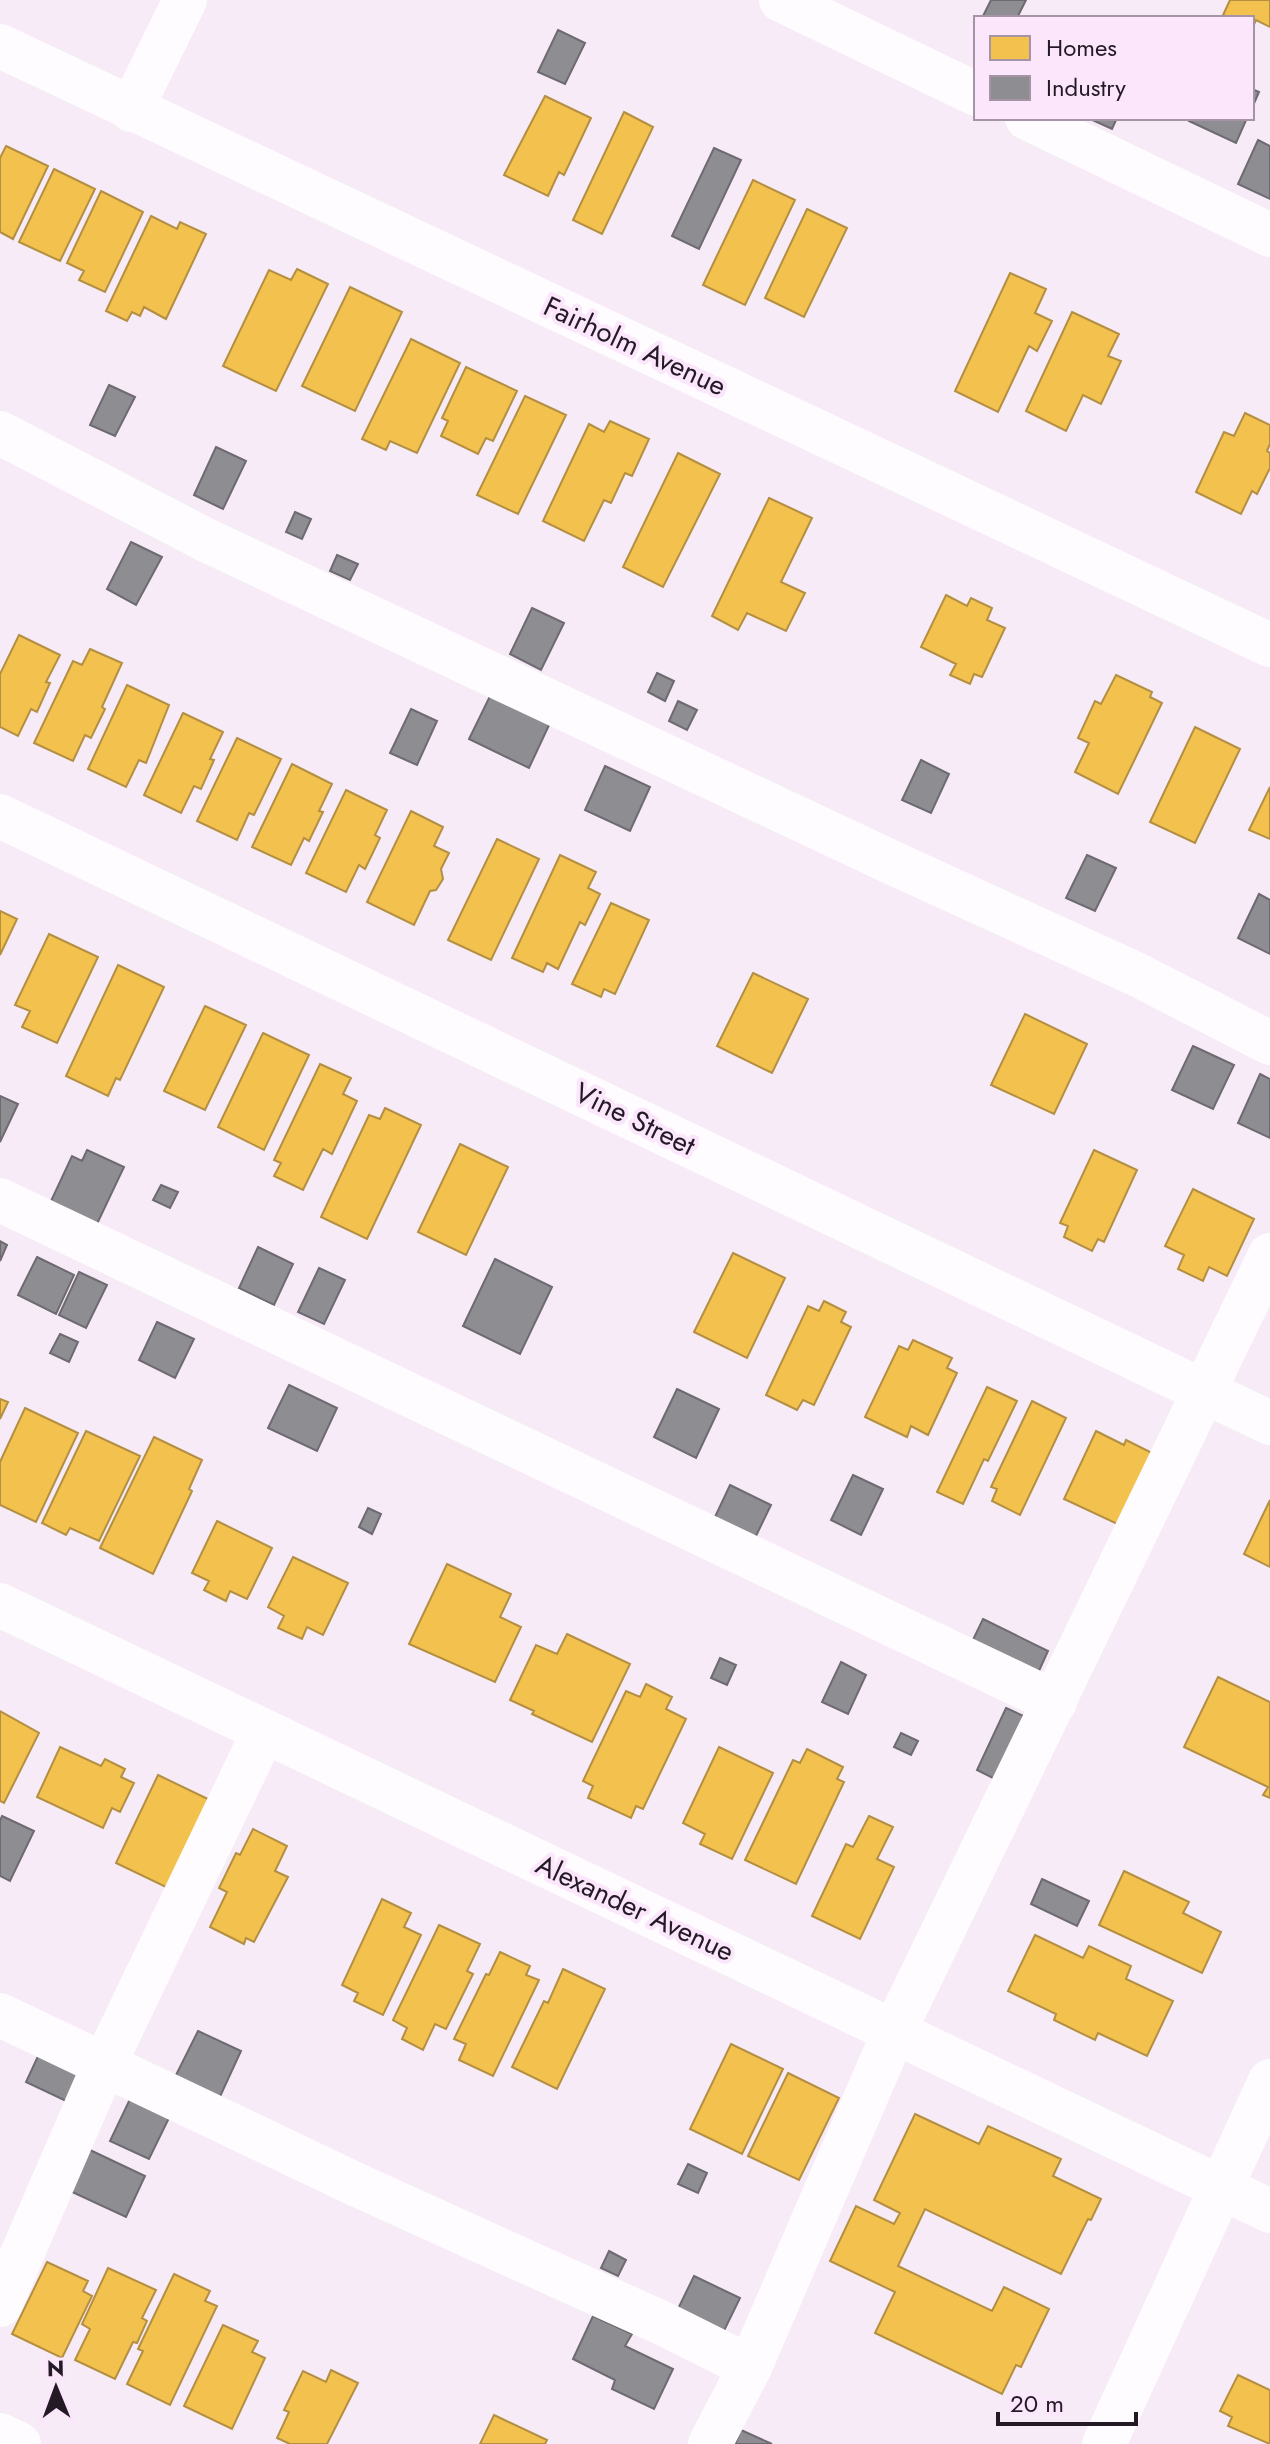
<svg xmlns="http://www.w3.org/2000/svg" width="1270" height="2444" viewBox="0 0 1270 2444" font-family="Jost,sans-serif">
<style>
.homes{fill:#f2c14e;stroke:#b48f42;stroke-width:2}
.industry{fill:#8d8d92;stroke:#6e6a71;stroke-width:2}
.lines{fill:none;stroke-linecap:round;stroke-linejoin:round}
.minor{stroke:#fefcfe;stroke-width:44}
.labels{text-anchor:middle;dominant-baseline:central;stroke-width:8;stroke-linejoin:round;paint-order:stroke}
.street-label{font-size:28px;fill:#241a25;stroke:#fbe6fc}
</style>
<rect width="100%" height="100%" fill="#f6ebf7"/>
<path class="homes" d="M 1230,0 L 1270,0 L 1270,27 L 1256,20 L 1252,29 L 1252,18 L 1229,18 L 1223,15 Z
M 545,96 L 591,118 L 564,175 L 559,172 L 548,196 L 504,175 Z
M 624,112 L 653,127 L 602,234 L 573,220 Z
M 6,146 L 48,166 L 13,239 L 0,232 L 0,158 Z
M 54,169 L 95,189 L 60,261 L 19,242 Z
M 753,180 L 795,200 L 745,305 L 703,285 Z
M 101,191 L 143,212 L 105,292 L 79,280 L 84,271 L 67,263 Z
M 807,209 L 847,228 L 804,317 L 765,298 Z
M 151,216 L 177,229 L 180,222 L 206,234 L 166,319 L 144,307 L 140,316 L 132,312 L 127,321 L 106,311 Z
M 297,269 L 328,284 L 276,391 L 223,366 L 269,270 L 291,280 Z
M 1010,273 L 1046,289 L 1035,313 L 1052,321 L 1037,351 L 1029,346 L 998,412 L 955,391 Z
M 350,287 L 402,312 L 355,411 L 302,386 Z
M 1072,312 L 1119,334 L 1108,356 L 1121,361 L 1101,404 L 1083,395 L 1066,431 L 1026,411 Z
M 411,339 L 460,363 L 417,453 L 390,441 L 386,450 L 362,439 Z
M 466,367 L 517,391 L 493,441 L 486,438 L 478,454 L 441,436 L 448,421 L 442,418 Z
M 525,396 L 566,415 L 518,514 L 477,495 Z
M 1245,413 L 1270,425 L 1270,444 L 1267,451 L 1270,453 L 1270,468 L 1257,494 L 1252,491 L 1241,514 L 1196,492 L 1224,432 L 1234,436 Z
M 610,421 L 649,439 L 632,476 L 625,473 L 611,503 L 604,500 L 584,541 L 543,521 L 589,424 L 604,432 Z
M 678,453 L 720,474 L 663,587 L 623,567 Z
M 769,498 L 812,518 L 781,582 L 805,593 L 786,631 L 747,613 L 738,630 L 712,616 Z
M 946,595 L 967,606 L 971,598 L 992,608 L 987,620 L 1005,628 L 982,677 L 974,674 L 970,684 L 950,675 L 956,664 L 921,647 Z
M 19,635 L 60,655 L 46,682 L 50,683 L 37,712 L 31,709 L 18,736 L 0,727 L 0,674 Z
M 90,649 L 122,663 L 102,707 L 105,709 L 91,738 L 85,735 L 73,761 L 34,743 L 73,661 L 82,665 Z
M 1116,675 L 1152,692 L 1150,697 L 1162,703 L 1118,794 L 1075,772 L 1089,743 L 1078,738 L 1095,701 L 1101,704 Z
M 127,685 L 169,705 L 146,763 L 139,760 L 126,787 L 88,769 Z
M 183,713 L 223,732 L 210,759 L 214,760 L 201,789 L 194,786 L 181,813 L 144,795 Z
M 1195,727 L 1240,749 L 1195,843 L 1150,822 Z
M 237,738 L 281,759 L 254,815 L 249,813 L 237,840 L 197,821 Z
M 292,764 L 332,784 L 319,811 L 323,812 L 309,841 L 304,838 L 291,865 L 252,847 Z
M 1270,787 L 1270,839 L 1249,830 Z
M 346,790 L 387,810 L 375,835 L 380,838 L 365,869 L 359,865 L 346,892 L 306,873 Z
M 411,811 L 443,827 L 434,846 L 449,853 L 441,869 L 443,879 L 436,890 L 430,891 L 414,925 L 367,902 Z
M 497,839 L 539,859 L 491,960 L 448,940 Z
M 560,855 L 596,872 L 588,888 L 600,894 L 585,925 L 580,922 L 558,969 L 547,963 L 543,972 L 512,958 Z
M 611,903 L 649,920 L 615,994 L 604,989 L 601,997 L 572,984 Z
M 0,911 L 17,919 L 0,955 Z
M 49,934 L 98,957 L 57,1043 L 22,1027 L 30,1011 L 15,1005 Z
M 118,965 L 164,987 L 120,1080 L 116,1078 L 108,1096 L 66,1076 Z
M 753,973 L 808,999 L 772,1073 L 717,1046 Z
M 205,1006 L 246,1025 L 205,1110 L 164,1091 Z
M 1025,1014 L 1087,1044 L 1054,1114 L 991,1085 Z
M 263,1033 L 309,1055 L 264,1150 L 218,1127 Z
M 320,1064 L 351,1078 L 343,1094 L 357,1101 L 332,1154 L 323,1149 L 303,1190 L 274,1176 L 281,1163 L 274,1160 Z
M 385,1108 L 421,1125 L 367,1239 L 321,1217 L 369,1115 L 380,1119 Z
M 460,1144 L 508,1167 L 466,1255 L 418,1232 Z
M 1094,1150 L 1137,1170 L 1104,1242 L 1098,1239 L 1092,1251 L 1064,1237 L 1068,1226 L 1060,1223 Z
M 1193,1189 L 1254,1219 L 1227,1276 L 1209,1267 L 1203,1281 L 1178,1269 L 1184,1255 L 1165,1246 Z
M 733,1253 L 785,1278 L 747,1358 L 694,1332 Z
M 824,1301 L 846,1312 L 841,1322 L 851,1327 L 814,1405 L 803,1400 L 797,1410 L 766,1395 L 808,1306 L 819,1311 Z
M 913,1340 L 952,1358 L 947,1368 L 957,1373 L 928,1435 L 911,1426 L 907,1437 L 865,1417 L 899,1346 L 908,1350 Z
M 987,1387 L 1017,1401 L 988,1461 L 984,1459 L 963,1504 L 937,1492 Z
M 0,1399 L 8,1402 L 0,1419 Z
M 1032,1401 L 1066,1418 L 1020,1515 L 992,1501 L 997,1489 L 991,1487 Z
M 25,1408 L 78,1433 L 36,1522 L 0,1505 L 0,1462 Z
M 86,1431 L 140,1456 L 99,1541 L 70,1528 L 66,1535 L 42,1523 Z
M 1096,1431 L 1124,1445 L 1126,1440 L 1158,1456 L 1124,1527 L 1064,1499 Z
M 154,1437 L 202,1460 L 189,1489 L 192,1491 L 153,1574 L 100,1548 Z
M 1270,1500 L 1270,1567 L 1244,1554 Z
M 217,1521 L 272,1548 L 247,1599 L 230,1591 L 226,1601 L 204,1590 L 209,1581 L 192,1573 Z
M 293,1557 L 348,1583 L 323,1635 L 307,1627 L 302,1639 L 278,1628 L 284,1616 L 268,1607 Z
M 447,1564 L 511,1594 L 500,1617 L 521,1627 L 495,1682 L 409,1644 Z
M 567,1634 L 630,1664 L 592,1742 L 532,1714 L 534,1711 L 510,1700 L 536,1645 L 557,1654 Z
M 1218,1677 L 1270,1702 L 1270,1798 L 1263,1795 L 1268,1787 L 1184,1747 Z
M 646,1684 L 672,1697 L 666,1709 L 686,1719 L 643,1809 L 636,1806 L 631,1818 L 588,1798 L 593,1786 L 583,1781 L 626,1691 L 640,1697 Z
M 0,1711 L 39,1733 L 4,1803 L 0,1801 Z
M 60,1747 L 101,1766 L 105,1759 L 125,1769 L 121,1777 L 134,1783 L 120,1812 L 112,1808 L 103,1828 L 37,1797 Z
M 719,1747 L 773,1773 L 732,1859 L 700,1844 L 705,1834 L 683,1823 Z
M 807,1749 L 843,1767 L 837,1779 L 844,1782 L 796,1884 L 745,1860 L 793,1760 L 800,1763 Z
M 158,1775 L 210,1800 L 168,1888 L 116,1863 Z
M 869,1816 L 893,1827 L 877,1859 L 894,1867 L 860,1939 L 812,1916 L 846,1844 L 853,1847 Z
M 253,1829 L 287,1846 L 275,1871 L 288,1877 L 254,1942 L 246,1938 L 244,1944 L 210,1927 L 227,1892 L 219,1888 L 236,1853 L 240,1855 Z
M 1124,1871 L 1189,1902 L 1183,1913 L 1221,1932 L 1202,1973 L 1099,1925 Z
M 382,1899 L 411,1913 L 404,1927 L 421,1935 L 383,2015 L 354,2001 L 358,1993 L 342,1985 Z
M 439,1925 L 480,1944 L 467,1971 L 473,1974 L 446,2029 L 435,2024 L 423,2050 L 402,2039 L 407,2028 L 393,2020 Z
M 1035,1935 L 1083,1958 L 1089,1946 L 1131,1966 L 1126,1979 L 1173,2001 L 1147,2056 L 1098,2033 L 1095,2040 L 1054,2020 L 1056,2014 L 1008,1991 Z
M 500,1952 L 530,1966 L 526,1975 L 539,1980 L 493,2076 L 459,2060 L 466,2044 L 454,2039 L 486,1974 L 489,1975 Z
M 563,1969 L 605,1989 L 557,2089 L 512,2067 L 544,2001 L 548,2003 Z
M 731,2044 L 783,2069 L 742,2154 L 690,2129 Z
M 788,2073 L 839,2098 L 799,2180 L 748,2156 Z
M 915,2114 L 979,2144 L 988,2126 L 1061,2159 L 1053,2176 L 1101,2199 L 1091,2220 L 1088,2219 L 1061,2274 L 925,2209 L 898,2266 L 992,2311 L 1004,2287 L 1049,2309 L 1021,2367 L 1016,2365 L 1002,2394 L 875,2333 L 895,2292 L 830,2261 L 856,2206 L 894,2224 L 900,2213 L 874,2200 Z
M 47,2262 L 88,2281 L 83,2291 L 92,2296 L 62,2358 L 12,2334 Z
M 108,2268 L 156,2290 L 142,2318 L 147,2321 L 137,2343 L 133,2342 L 115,2379 L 75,2360 L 90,2329 L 82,2324 Z
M 174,2274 L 210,2291 L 205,2301 L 217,2306 L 170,2405 L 127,2384 L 143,2351 L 138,2349 Z
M 223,2325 L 258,2341 L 252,2352 L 265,2358 L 232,2429 L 184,2406 Z
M 331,2370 L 358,2383 L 327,2444 L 290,2444 L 277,2438 L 289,2412 L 284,2410 L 303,2371 L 326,2382 Z
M 1238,2375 L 1270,2390 L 1270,2444 L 1228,2426 L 1232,2417 L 1220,2411 Z
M 494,2415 L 547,2440 L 545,2444 L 480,2444 Z"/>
<path class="industry" d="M 991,0 L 1026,0 L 1017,18 L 982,18 Z
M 558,30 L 585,43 L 565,84 L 538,72 Z
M 1252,89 L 1259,92 L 1252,108 Z
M 1088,118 L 1117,118 L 1112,129 Z
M 1191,118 L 1247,118 L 1236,143 L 1189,121 Z
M 1258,140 L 1270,146 L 1270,199 L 1238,184 Z
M 714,148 L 741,160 L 699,249 L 672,236 Z
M 109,385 L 135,397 L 115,436 L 90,425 Z
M 216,447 L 246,461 L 223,509 L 194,495 Z
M 295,512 L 311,519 L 302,539 L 286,532 Z
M 131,542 L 162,557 L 136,605 L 107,589 Z
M 337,555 L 358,564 L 350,580 L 330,571 Z
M 532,608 L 564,623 L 541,670 L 510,654 Z
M 657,673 L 674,681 L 665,701 L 648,692 Z
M 491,694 L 550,723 L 529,768 L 469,739 Z
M 678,701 L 697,710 L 687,730 L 669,721 Z
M 411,709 L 437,721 L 417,765 L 390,753 Z
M 921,760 L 949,774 L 931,813 L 902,800 Z
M 605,766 L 650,787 L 630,831 L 585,810 Z
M 1087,855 L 1116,868 L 1095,911 L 1066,898 Z
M 1259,894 L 1270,900 L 1270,954 L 1238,938 Z
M 1193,1046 L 1234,1065 L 1213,1109 L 1172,1090 Z
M 1260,1074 L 1270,1079 L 1270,1138 L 1238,1123 Z
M 0,1096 L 18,1104 L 0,1142 Z
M 87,1150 L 124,1167 L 97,1224 L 51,1201 L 72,1156 L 82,1161 Z
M 161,1185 L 178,1192 L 170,1208 L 153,1200 Z
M 0,1241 L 7,1245 L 0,1261 Z
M 258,1247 L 293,1264 L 274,1305 L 239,1288 Z
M 37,1257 L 74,1275 L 56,1314 L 18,1295 Z
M 495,1259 L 552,1287 L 520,1354 L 463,1326 Z
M 319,1268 L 345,1280 L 324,1324 L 298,1312 Z
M 79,1272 L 107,1285 L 86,1328 L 59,1315 Z
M 157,1322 L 194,1339 L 175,1378 L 139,1360 Z
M 60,1334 L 78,1342 L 69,1362 L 50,1353 Z
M 289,1385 L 337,1408 L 317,1451 L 268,1428 Z
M 677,1389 L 719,1409 L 696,1458 L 654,1437 Z
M 853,1475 L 883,1489 L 861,1535 L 831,1520 Z
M 730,1485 L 771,1505 L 755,1538 L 714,1519 Z
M 368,1508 L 381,1514 L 372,1534 L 359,1527 Z
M 983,1619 L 1048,1651 L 1034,1682 L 968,1650 Z
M 720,1658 L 736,1665 L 727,1685 L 711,1678 Z
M 841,1662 L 866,1675 L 848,1714 L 822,1702 Z
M 1006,1708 L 1039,1723 L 1009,1786 L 977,1770 Z
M 901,1733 L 918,1741 L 911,1755 L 894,1747 Z
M 2,1816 L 34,1831 L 10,1881 L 0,1876 L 0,1821 Z
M 1042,1879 L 1089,1901 L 1077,1926 L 1031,1904 Z
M 198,2031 L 241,2051 L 218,2101 L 174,2079 Z
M 39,2054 L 79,2073 L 66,2101 L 26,2082 Z
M 130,2099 L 169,2118 L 149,2159 L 110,2141 Z
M 90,2150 L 145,2176 L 126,2217 L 70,2191 Z
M 688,2164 L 707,2173 L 698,2193 L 678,2184 Z
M 609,2251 L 626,2260 L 618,2276 L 601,2268 Z
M 694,2276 L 740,2298 L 719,2341 L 673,2319 Z
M 593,2316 L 632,2334 L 625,2346 L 673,2369 L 654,2409 L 612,2389 L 615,2380 L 573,2359 Z
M 741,2430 L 772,2444 L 735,2444 Z"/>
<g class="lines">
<path class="minor" d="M 781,0 L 976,94
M 0,46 L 1270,645
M 131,110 L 185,0
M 1027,118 L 1270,235
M 0,433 L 206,540 L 893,863 L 1138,975 L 1270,1043
M 0,816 L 1270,1423
M 0,1200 L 1055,1702
M 0,1605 L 1270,2211
M 0,2015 L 357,2185 L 664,2324 L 750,2367
M 0,2305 L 104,2065 L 264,1731
M 0,2435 L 19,2444
M 710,2444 L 750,2367 L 894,2032 L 1270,1255
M 1104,2444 L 1270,2081"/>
</g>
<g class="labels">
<g class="street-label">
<text transform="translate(635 346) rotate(25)">Fairholm Avenue</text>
<text transform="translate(635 1119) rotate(26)">Vine Street</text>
<text transform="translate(635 1908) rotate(25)">Alexander Avenue</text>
</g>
</g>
<rect x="974" y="16" width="280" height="104" fill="#fbe6fc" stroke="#a594a6" stroke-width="2"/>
<rect x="990" y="36" width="40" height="24" fill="#f2c14e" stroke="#a594a6" stroke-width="2"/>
<text x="1046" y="56" font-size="24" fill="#241a25">Homes</text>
<rect x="990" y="76" width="40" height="24" fill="#8d8d92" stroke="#a594a6" stroke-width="2"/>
<text x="1046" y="96" font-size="24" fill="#241a25">Industry</text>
<g transform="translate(56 2388) rotate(359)" stroke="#fbe6fc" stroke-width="6" paint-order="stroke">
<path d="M0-6L14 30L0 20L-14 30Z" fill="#241a25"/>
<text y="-12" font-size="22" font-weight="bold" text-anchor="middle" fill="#241a25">N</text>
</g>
<path d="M998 2412v12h138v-12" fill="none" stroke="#241a25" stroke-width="4"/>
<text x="1010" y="2412" font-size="24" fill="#241a25" stroke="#fbe6fc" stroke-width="6" paint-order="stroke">20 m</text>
</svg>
